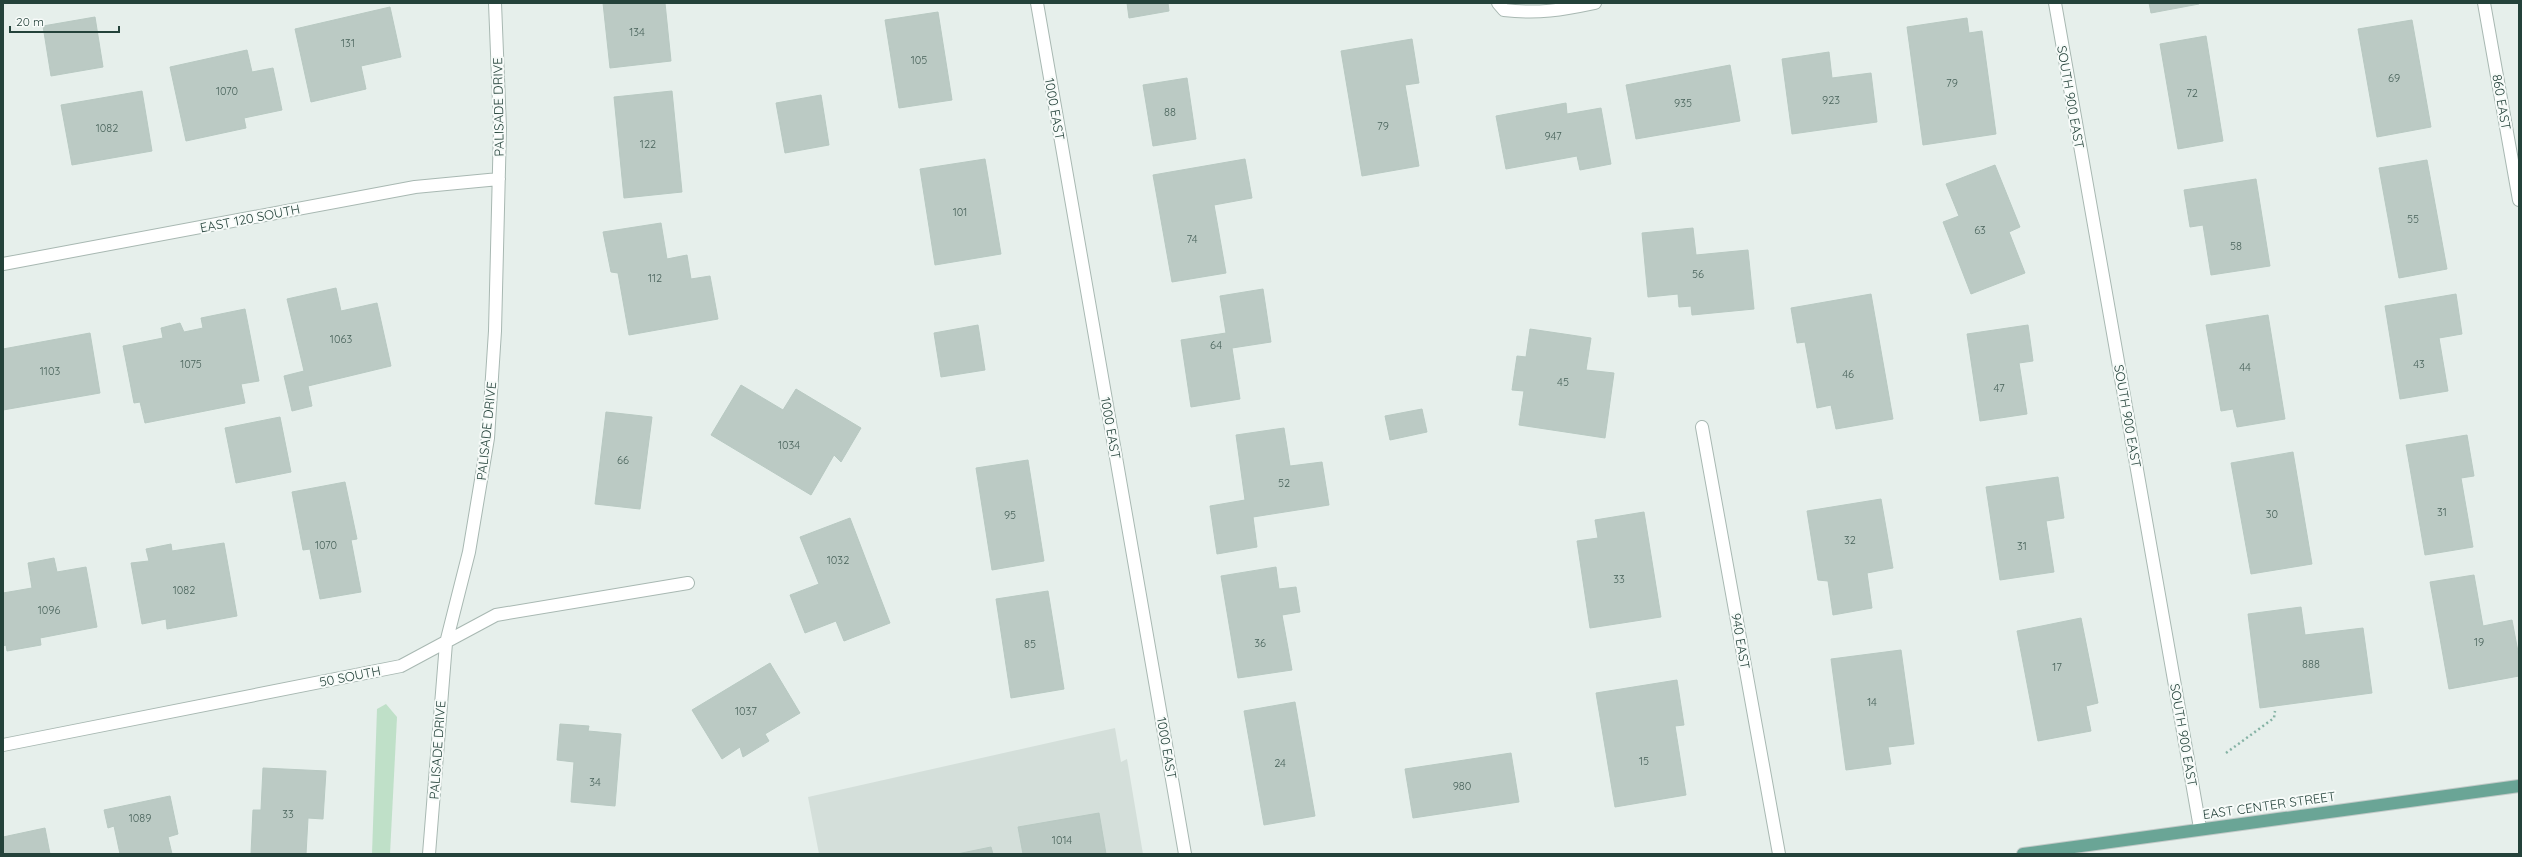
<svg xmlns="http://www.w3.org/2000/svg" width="2522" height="857" viewBox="0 0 2522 857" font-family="Quicksand,sans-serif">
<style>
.built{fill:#d4dfda}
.green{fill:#bfe0c8}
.building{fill:#bbcac4;stroke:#b8c9c2}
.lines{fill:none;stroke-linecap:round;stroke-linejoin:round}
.minor-casing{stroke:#a8b8b2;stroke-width:14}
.major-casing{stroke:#c2cac8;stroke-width:14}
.path{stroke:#86b3a5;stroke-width:2.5;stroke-dasharray:2 3;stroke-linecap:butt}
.minor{stroke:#fff;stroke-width:12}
.major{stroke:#6aa596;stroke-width:12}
.labels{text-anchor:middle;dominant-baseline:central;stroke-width:4;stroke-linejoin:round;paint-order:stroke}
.number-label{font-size:11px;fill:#4a645c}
.street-label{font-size:13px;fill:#24423a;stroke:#f7fbf9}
</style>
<rect width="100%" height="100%" fill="#e6efeb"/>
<path class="built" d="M 1115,728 L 1121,762 L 1127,759 L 1143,854 L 819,854 L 808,797 Z"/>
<path class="green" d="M 386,704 L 397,717 L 390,854 L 372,854 L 377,709 Z"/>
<path class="building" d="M 603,3 L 665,3 L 671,61 L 610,68 Z
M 1127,3 L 1168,3 L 1169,11 L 1129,18 Z
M 2149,3 L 2199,3 L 2199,4 L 2151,13 Z
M 390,7 L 401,57 L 361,66 L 366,89 L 311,102 L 295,29 Z
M 938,12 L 952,100 L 899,108 L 885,20 Z
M 95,17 L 103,67 L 51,76 L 43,26 Z
M 1967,18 L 1969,33 L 1982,31 L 1996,134 L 1923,145 L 1907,27 Z
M 2412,20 L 2431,127 L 2377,137 L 2358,29 Z
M 2206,36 L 2223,141 L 2178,149 L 2160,44 Z
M 1412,39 L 1419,83 L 1405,85 L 1419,166 L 1362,176 L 1341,51 Z
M 247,50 L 252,72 L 273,68 L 282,110 L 244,118 L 246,128 L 186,141 L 170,67 Z
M 1829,52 L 1832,78 L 1871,73 L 1877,122 L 1792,134 L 1782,59 Z
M 1730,65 L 1740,121 L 1636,139 L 1626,85 Z
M 1187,78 L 1196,139 L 1153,146 L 1143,85 Z
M 142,91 L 152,151 L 72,165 L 61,105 Z
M 672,91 L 682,192 L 624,198 L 614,97 Z
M 821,95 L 829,145 L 785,153 L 776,103 Z
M 1566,103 L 1567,114 L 1601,108 L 1611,164 L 1580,170 L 1577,156 L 1506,169 L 1496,116 Z
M 985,159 L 1001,254 L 935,265 L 920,169 Z
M 1245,159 L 1252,198 L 1214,205 L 1226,273 L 1172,282 L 1153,175 Z
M 2427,160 L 2447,269 L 2399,278 L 2379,168 Z
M 1995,165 L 2020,227 L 2009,232 L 2025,273 L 1971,294 L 1943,222 L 1959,216 L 1946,184 Z
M 2256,179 L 2270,266 L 2211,275 L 2203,225 L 2190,227 L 2184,190 Z
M 661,223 L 667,259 L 687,255 L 691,279 L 710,276 L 718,319 L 629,335 L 618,273 L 611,272 L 603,232 Z
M 1693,228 L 1696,255 L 1748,250 L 1754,309 L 1692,315 L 1691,306 L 1679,307 L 1678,294 L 1648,297 L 1642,233 Z
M 336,288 L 341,311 L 377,303 L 391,366 L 308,386 L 312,406 L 292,411 L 284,376 L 304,371 L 287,299 Z
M 1263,289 L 1271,342 L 1232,348 L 1240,399 L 1191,407 L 1181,340 L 1226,333 L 1220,296 Z
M 1871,294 L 1893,419 L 1836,429 L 1831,405 L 1817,408 L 1805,342 L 1797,343 L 1791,308 Z
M 2456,294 L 2462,334 L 2439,338 L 2448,391 L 2400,399 L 2385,306 Z
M 245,309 L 259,381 L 241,384 L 245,403 L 145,423 L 140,402 L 134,403 L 123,346 L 163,338 L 161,328 L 180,323 L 184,332 L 203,328 L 201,318 Z
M 2268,315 L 2285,419 L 2237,427 L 2233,409 L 2221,411 L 2206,325 Z
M 978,325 L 985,370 L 941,377 L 934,333 Z
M 2028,325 L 2033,361 L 2019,363 L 2027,414 L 1980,421 L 1967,334 Z
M 1530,329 L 1591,338 L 1586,370 L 1614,373 L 1605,438 L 1519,425 L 1524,391 L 1512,390 L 1517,356 L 1526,357 Z
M 90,333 L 100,393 L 3,410 L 3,349 Z
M 741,385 L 783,410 L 796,389 L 861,428 L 841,462 L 834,455 L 811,495 L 711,435 Z
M 1422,409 L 1427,432 L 1390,440 L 1385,416 Z
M 606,412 L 652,417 L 640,509 L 595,504 Z
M 280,417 L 291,472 L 236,483 L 225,428 Z
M 1284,428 L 1290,466 L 1322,462 L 1329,505 L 1253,517 L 1257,547 L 1217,554 L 1210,506 L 1245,500 L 1236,435 Z
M 2467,435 L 2474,476 L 2461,478 L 2473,547 L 2425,555 L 2406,445 Z
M 2293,452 L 2312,564 L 2251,574 L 2231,463 Z
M 1028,460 L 1044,561 L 992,570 L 976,468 Z
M 2058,477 L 2064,518 L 2046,521 L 2054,572 L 2000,580 L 1986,487 Z
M 345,482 L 357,539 L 351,540 L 361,592 L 320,599 L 310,549 L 303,550 L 292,492 Z
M 1881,499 L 1893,568 L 1867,573 L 1872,608 L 1833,615 L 1828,581 L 1818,580 L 1807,511 Z
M 1644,512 L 1661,617 L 1590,628 L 1577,541 L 1598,538 L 1595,520 Z
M 850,518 L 890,623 L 844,641 L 836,621 L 805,633 L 790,595 L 819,584 L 800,537 Z
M 224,543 L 237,616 L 167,629 L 166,619 L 142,624 L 131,563 L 149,561 L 146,549 L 171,544 L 172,551 Z
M 54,558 L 57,572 L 86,567 L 97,627 L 40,638 L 41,645 L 7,651 L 6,645 L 3,646 L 3,593 L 32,588 L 28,563 Z
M 1276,567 L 1279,589 L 1296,587 L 1300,612 L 1282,615 L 1292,670 L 1238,678 L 1221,576 Z
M 2474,575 L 2483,626 L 2512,620 L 2519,657 L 2519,676 L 2449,689 L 2430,582 Z
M 1048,591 L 1064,689 L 1011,698 L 996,599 Z
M 2301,607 L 2305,635 L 2363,628 L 2372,693 L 2260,708 L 2248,614 Z
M 2081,618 L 2098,703 L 2086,706 L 2091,731 L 2038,741 L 2017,631 Z
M 1901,650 L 1914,744 L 1888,747 L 1891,764 L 1846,770 L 1831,659 Z
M 770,663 L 800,713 L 765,734 L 769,741 L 743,757 L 740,747 L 722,759 L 692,710 Z
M 1677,680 L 1684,725 L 1675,726 L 1686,795 L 1615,807 L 1596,693 Z
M 1295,702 L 1315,816 L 1264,825 L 1244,711 Z
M 560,724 L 589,726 L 588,731 L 621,734 L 615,806 L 571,802 L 574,762 L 557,760 Z
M 1511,753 L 1519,802 L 1413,818 L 1405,769 Z
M 263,768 L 326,771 L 323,819 L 308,818 L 306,854 L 251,854 L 253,810 L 261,810 Z
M 170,796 L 178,834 L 168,837 L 172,854 L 120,854 L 114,826 L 108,828 L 104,810 Z
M 1099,813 L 1106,854 L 1023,854 L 1018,827 Z
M 45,828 L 50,854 L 3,854 L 3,837 Z
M 991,847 L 993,854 L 957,854 Z"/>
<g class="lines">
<g class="minor-casing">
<path id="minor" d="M 1037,3 L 1185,854
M 1498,3 L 1504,10 C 1538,14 1562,10 1595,3
M 2055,3 L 2200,828
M 2484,3 L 2519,200
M 3,264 L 415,187 L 499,179
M 1702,427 L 1779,854
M 3,745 L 401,666 L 496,615 L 688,583
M 429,854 L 446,643 L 469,552 L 488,438 L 495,331 L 500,128 L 495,3"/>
</g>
<g class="major-casing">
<path id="major" d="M 2023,854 L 2519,786"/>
</g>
<path class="path" d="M 2226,753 L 2274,718 L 2275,711"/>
<use href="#minor" class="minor"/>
<use href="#major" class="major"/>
</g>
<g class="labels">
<g class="number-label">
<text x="637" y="32">134</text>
<text x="348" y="43">131</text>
<text x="919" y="60">105</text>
<text x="2394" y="78">69</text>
<text x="1952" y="83">79</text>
<text x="227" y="91">1070</text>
<text x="2192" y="93">72</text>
<text x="1831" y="100">923</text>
<text x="1683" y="103">935</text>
<text x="1170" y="112">88</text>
<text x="1383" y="126">79</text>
<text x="107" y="128">1082</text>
<text x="1553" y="136">947</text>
<text x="648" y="144">122</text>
<text x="960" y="212">101</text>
<text x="2413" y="219">55</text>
<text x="1980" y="230">63</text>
<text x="1192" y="239">74</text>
<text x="2236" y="246">58</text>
<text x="1698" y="274">56</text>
<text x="655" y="278">112</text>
<text x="341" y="339">1063</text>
<text x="1216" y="345">64</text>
<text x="191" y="364">1075</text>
<text x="2419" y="364">43</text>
<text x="2245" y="367">44</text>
<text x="50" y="371">1103</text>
<text x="1848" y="374">46</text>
<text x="1563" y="382">45</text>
<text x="1999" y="388">47</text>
<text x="789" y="445">1034</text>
<text x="623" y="460">66</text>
<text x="1284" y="483">52</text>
<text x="2442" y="512">31</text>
<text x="2272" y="514">30</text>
<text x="1010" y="515">95</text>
<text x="1850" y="540">32</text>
<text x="326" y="545">1070</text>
<text x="2022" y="546">31</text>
<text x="838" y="560">1032</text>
<text x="1619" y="579">33</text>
<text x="184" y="590">1082</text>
<text x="49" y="610">1096</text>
<text x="2479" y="642">19</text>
<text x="1260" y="643">36</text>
<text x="1030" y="644">85</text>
<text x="2311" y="664">888</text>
<text x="2057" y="667">17</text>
<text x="1872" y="702">14</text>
<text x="746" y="711">1037</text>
<text x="1644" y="761">15</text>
<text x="1280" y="763">24</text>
<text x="595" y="782">34</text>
<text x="1462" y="786">980</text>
<text x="288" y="814">33</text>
<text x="140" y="818">1089</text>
<text x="1062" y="840">1014</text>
</g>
<g class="street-label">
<text transform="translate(2071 97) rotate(80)">SOUTH 900 EAST</text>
<text transform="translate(2502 102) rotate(80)">860 EAST</text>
<text transform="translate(498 107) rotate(-91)">PALISADE DRIVE</text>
<text transform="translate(1055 109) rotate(80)">1000 EAST</text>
<text transform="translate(250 218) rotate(-11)">EAST 120 SOUTH</text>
<text transform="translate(2128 416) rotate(80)">SOUTH 900 EAST</text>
<text transform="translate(1111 428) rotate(80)">1000 EAST</text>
<text transform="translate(486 431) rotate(-84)">PALISADE DRIVE</text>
<text transform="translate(1741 641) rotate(80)">940 EAST</text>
<text transform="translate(350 676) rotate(-11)">50 SOUTH</text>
<text transform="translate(2184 735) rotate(80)">SOUTH 900 EAST</text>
<text transform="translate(1167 748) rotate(80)">1000 EAST</text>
<text transform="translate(437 750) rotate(-86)">PALISADE DRIVE</text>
<text transform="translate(2269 805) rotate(-8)">EAST CENTER STREET</text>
</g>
</g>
<rect width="2522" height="857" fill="none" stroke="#24423a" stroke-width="8"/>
<path d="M10 26v6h109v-6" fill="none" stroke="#24423a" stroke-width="2"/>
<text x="16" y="26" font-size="12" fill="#24423a" stroke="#f7fbf9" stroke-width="3" paint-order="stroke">20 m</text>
</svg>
